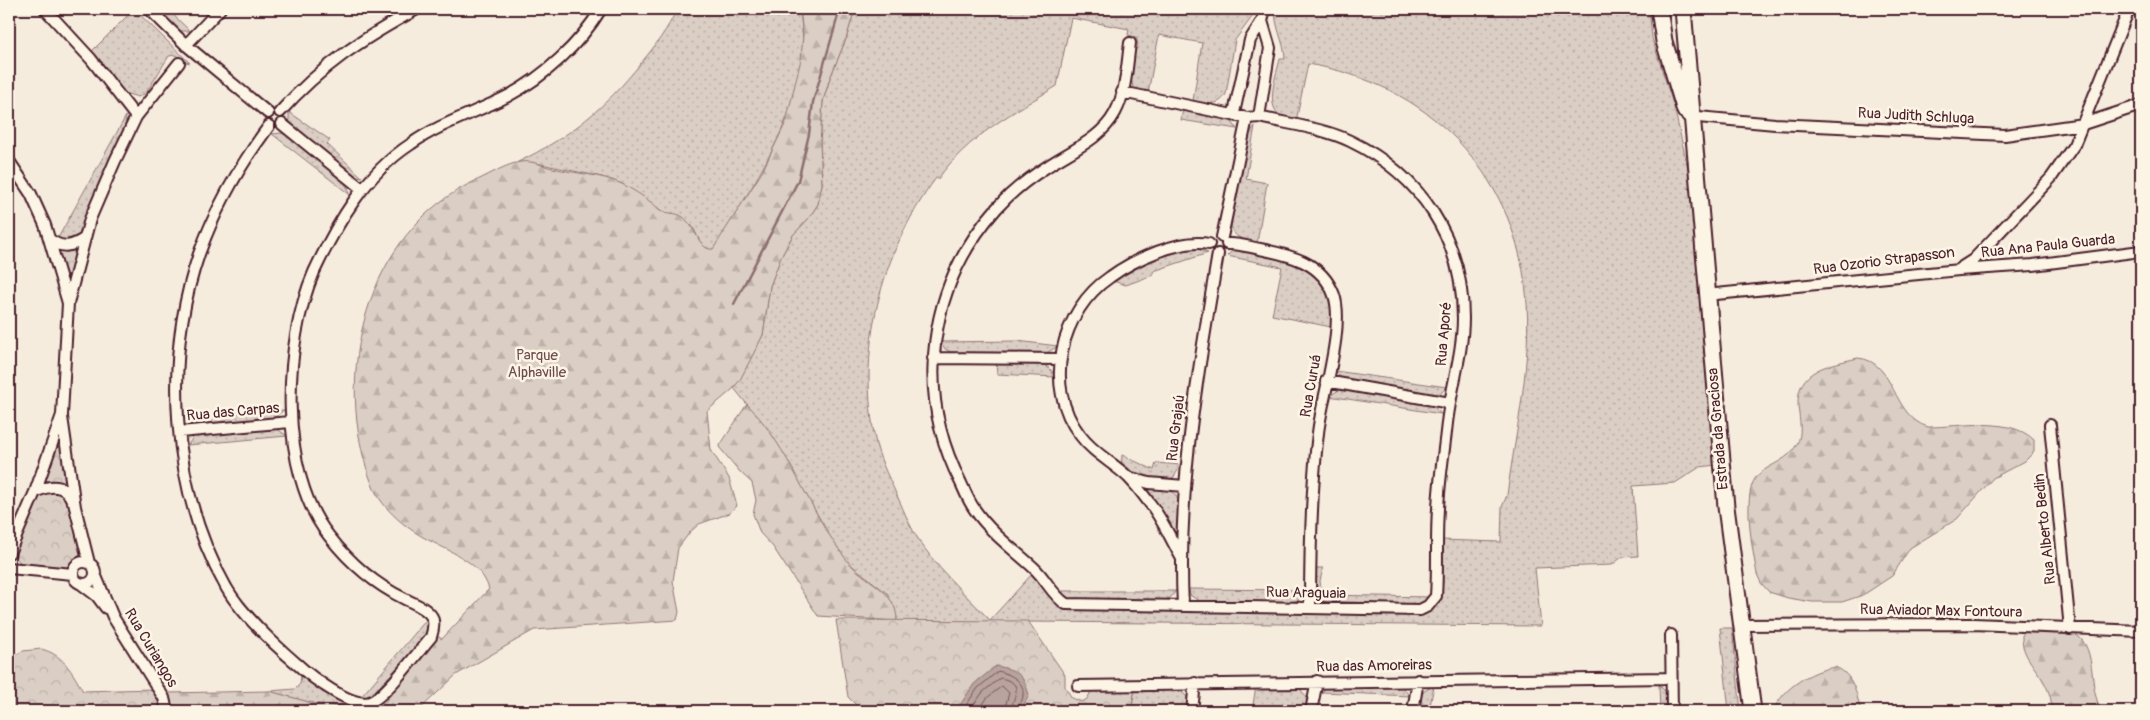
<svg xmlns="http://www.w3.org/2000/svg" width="2150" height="720" viewBox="0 0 2150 720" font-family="Pangolin,sans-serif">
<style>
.grass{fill:url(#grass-dots);stroke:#927678}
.forest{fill:url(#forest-firs);stroke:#927678}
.park{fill:url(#park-crowns);stroke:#927678}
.water{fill:#b8a39e;stroke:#8c6e70}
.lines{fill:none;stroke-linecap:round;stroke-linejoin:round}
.shore{stroke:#765459;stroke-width:1}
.stream{stroke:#8c6e70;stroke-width:2.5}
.minor-casing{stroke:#4a1f2b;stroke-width:14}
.secondary-casing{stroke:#4a1f2b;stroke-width:19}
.minor{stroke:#fcf5e5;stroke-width:10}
.secondary{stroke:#fcf5e5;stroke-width:15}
.labels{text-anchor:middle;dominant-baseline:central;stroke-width:5;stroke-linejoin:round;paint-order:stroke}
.street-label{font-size:15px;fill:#4a1f2b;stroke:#fcf5e5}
.park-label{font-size:15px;fill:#6e4b51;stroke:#fcf5e5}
</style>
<defs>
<pattern id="grass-dots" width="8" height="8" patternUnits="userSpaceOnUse" patternTransform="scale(1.25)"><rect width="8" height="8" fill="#dbcec4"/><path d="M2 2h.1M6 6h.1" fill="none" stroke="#bdb0a9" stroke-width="1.8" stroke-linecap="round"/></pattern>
<pattern id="forest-firs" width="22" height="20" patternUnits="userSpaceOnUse" patternTransform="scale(1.25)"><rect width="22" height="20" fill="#dbcec4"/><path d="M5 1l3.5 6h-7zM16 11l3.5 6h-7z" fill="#bdb0a9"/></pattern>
<pattern id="park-crowns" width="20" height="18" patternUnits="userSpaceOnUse" patternTransform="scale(1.25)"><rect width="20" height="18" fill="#dbcec4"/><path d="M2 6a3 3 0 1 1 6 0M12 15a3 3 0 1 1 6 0" fill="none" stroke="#bdb0a9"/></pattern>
</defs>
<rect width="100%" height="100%" fill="#f5ecde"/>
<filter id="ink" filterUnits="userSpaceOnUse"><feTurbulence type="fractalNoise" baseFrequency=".02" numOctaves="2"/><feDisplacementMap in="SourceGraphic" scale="10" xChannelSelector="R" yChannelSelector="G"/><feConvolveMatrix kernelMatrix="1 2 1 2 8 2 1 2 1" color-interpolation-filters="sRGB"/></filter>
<g filter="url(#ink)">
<path class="grass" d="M 134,9 L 190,63 L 181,61 L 176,55 L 169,56 L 146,93 L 138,97 L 124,93 L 92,51 Z
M 154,9 L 167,9 L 190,31 L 178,31 Z
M 677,9 L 800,9 C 801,22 803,34 803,47 C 798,123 753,183 716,247 L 711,250 L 702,246 L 693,227 L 684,218 L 662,211 L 622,184 L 602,177 L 541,164 L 518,162 C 570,137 605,108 641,63 C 655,46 668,29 677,9 Z
M 855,9 L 1258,9 L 1235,40 L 1226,94 C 1218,108 1206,103 1193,101 L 1202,43 L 1159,35 L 1148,93 L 1135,89 C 1125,76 1133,57 1138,44 L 1136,37 L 1128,35 L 1129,29 L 1071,18 L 1057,86 C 1014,112 967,137 938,179 L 936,178 C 880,254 856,350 876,444 C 881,463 891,482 899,500 C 904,511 909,524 915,534 C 935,567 964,593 990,620 L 1032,574 L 1057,605 L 1070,610 L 1412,615 C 1453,609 1442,572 1441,540 L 1501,542 L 1502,507 L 1507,495 C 1516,429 1533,359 1526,292 C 1513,170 1427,84 1308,64 L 1296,121 C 1291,120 1285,119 1281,116 C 1264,106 1277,73 1280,59 L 1285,59 C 1285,42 1273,25 1276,9 L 1649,9 L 1652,38 L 1674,107 L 1689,173 L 1716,465 L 1700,467 L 1675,483 L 1633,486 L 1638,556 L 1622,557 L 1612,565 L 1535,568 L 1541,626 L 897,621 L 888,594 L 850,564 L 836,547 L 773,437 L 734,388 L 763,335 L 770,286 L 781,257 L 793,235 L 809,218 L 818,204 L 822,184 L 820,143 L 823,101 L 830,78 L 846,39 Z
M 1183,109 L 1230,119 L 1237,129 L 1181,120 Z
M 289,112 L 330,140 L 327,144 L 362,177 L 352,175 L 294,128 L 289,120 Z
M 126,116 L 125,128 L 101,179 L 81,233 C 75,241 67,242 58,238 Z
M 1255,126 L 1246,179 L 1267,183 L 1257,243 C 1244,240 1233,239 1231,224 L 1247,137 Z
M 281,133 L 289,136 L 342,180 L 348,188 L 349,194 L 272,134 Z
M 1195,248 L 1208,253 L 1154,271 L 1153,275 L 1126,285 L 1113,281 L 1153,259 Z
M 1233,250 L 1241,250 C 1289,258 1335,264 1331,327 L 1272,315 L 1282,267 L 1227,256 Z
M 1017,341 L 1058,346 L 1045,354 L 955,354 L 945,349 L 941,342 Z
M 996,363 C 1013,363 1049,356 1055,377 L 997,374 Z
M 1335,371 L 1447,387 L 1441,393 L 1430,394 L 1347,380 L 1341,378 Z
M 1339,390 L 1431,404 L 1441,414 L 1329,396 Z
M 284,410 L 272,419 L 193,424 L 185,416 Z
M 276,428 L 287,436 L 188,445 L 193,437 L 199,435 Z
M 1122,455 L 1154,470 L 1156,463 L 1181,465 L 1174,477 C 1157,485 1136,474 1121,467 Z
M 1141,485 C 1162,491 1180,483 1179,512 C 1178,519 1179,528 1177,535 L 1175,536 Z
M 1314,568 L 1323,568 L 1320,581 L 1322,595 L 1430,597 L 1423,603 L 1414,605 L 1327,603 C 1312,597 1314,582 1314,568 Z
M 1188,589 L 1305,590 L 1299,600 L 1285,603 L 1200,601 L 1191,596 Z
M 1057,591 L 1176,591 L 1170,598 L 1162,601 L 1068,600 Z
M 427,619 L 429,626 L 426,636 L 392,676 L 374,696 L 360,698 Z
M 1720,628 L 1732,628 L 1741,711 L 1729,711 Z
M 301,676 L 326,693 L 356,707 L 316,704 L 269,691 L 295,689 L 300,684 Z
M 1434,685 L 1429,711 L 1418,711 L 1423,692 Z
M 1659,685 L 1667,693 L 1668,711 L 1660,711 Z
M 1256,686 L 1299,688 L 1306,696 L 1307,711 L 1252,711 Z
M 1401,686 L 1410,696 L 1322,692 L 1327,687 Z
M 1135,688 L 1180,690 L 1187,697 L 1188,711 L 1131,711 Z"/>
<path class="forest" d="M 800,9 L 855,9 L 846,39 L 830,78 L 823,101 L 820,143 L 822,184 L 818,204 L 809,218 L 793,235 L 781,257 L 770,286 L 763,335 L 740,380 L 732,390 L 707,411 L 711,450 L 729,478 L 737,506 L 730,513 L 699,524 L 690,532 L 678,548 L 673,581 L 679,612 L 677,620 L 534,630 L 456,675 L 418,711 L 171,711 L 167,693 L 269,691 L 316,704 L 370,708 L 385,702 L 437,636 L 442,639 L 489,589 C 480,560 447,551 423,537 C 403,526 380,506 372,484 C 331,377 365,232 475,181 C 492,174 512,159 531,162 C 538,163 546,167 553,168 C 576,174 601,174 622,184 C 632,189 643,196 652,203 C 655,205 658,209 661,211 C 668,214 676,212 683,217 C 696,227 699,251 713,249 L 762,172 L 786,122 L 801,59 L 803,35 Z
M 1858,358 C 1896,361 1891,416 1928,427 C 1959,427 2010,416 2034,440 L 2034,452 L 2025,461 L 1993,478 L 1957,519 L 1910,548 L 1892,576 L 1863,595 L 1842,602 L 1812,602 L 1788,598 L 1769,592 L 1761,583 L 1757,574 C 1753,552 1740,489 1759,474 C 1772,463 1789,460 1797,444 C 1802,435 1800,423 1799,414 C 1792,371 1823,366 1858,358 Z
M 747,404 C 790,448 808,510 846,559 C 863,582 897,589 897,621 L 818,616 L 773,547 L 760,533 L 753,514 L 756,500 L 752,483 L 740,472 L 719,447 Z
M 2028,630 C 2040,630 2055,628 2067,631 C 2102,639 2085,691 2103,711 L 2052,711 C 2052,675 2020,664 2022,635 Z
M 1835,667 C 1854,674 1856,694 1861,711 L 1773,711 C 1783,688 1810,671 1835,667 Z"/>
<path class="park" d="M 57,249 L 67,252 L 77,250 L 67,292 Z
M 60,431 L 66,483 L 66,484 L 45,481 Z
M 52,490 C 56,491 60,492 63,494 C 72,503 82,546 79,558 L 67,568 L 23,565 L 16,558 C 14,547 31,508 39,498 C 42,493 47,492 52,490 Z
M 836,620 L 1028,621 L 1065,675 L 1065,687 L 1072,698 L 1082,702 L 1087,699 L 1092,690 L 1135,688 L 1131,711 L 862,711 L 848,697 Z
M 41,649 C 63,654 72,672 83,691 L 153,689 L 162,711 L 9,711 L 9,658 L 23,651 Z"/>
<path class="water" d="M 996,666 C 1018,670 1023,674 1029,695 L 1021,711 L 956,711 L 974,684 Z"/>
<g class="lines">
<path class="shore" d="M 962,711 L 978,688 L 998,671 C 1010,674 1025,681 1023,695 C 1023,701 1018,706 1017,711
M 969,711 L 983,692 L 1000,678 C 1027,683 1012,697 1011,711
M 978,711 L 988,697 L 1002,686 L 1009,693 L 1004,711"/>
<path class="stream" d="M 734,304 L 798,181 L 809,134 L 813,102 L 840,9"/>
<g class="minor-casing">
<path id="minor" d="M 45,9 L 91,59 L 136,117
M 149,9 L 186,45 L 268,113
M 186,45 L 220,9
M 1122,92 L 1247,118 L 1259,117 C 1288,124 1323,128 1350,141 C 1421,175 1463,239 1463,318 C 1463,353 1451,388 1447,423 C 1444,452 1439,481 1438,509 C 1436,538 1438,568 1436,596 L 1428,606 L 1420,610 L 1066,604 C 1052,595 1046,579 1034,568 C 1013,549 991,533 975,510 C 969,502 965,492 961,483 C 914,392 928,286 996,209 C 1011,192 1029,178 1048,166 C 1072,150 1101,139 1115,113 C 1126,93 1127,65 1130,43
M 280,112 C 322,65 362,39 417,9
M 1234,113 L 1250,40 L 1262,21 L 1265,9
M 1687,116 L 1775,124 L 2005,135 L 2083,124 L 2141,105
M 1259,117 L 1270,48 L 1262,21
M 282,124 L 362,189
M 269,126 C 240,165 216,207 199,254 C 163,359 171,490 226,587 C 240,612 275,645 297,664 C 310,676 351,708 370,702 C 386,696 418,652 431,637 C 433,631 435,624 432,617 C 427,608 413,603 405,599 C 374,584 350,563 329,536 C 278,473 283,343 314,272 C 337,223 365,174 411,144 C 441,123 475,113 508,96 C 545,76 579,45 601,9
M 9,161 L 31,194 L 45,225 L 68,303 L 62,415 L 35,492 L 9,553
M 1222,237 L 1247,118
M 49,239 C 62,249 72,247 85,238
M 1227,244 C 1238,243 1249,247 1260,249 C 1290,255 1322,262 1334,295 C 1345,327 1322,397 1318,433 C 1311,491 1310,549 1310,608
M 1959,269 L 1973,260 L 2051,178 L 2074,145 L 2129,9
M 1706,295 L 1959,270 L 2033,265 L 2141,251
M 68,303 L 90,219 L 115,161 L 136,117 L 179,63
M 933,358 L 1060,359
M 1326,381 L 1450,403
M 62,417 L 75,507 L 89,563
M 2050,425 L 2070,629
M 180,432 L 290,422
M 1128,477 L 1149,483 L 1184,486
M 35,492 C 50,485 65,483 72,500
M 1181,557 C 1170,538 1161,516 1148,501 C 1142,493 1135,484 1128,477 C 1112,462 1093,453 1080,435 C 1042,386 1061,310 1110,277 C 1133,260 1180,238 1209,244
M73 573a11 11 0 1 1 22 0a11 11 0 1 1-22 0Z
M 9,568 L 73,574
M 95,574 L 113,617 L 164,698 L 167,711
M 80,583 L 97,596 L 106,608
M 1183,606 C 1177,487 1198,371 1218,254
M 1740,625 L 1974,624 L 2141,631
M 1671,635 L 1672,711
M 1078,686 L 1670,678
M 1192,711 L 1195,683
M 1311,711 L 1317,681
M 1413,711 L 1418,680"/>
</g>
<g class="secondary-casing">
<path id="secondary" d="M 1659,9 L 1664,41 L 1685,111
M 1683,9 L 1726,507 L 1753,711"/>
</g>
<use href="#minor" class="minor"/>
<use href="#secondary" class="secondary"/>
</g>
</g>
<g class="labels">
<g class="street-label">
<text transform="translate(1916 116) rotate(3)">Rua Judith Schluga</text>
<text transform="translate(2048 246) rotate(-6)">Rua Ana Paula Guarda</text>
<text transform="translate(1884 261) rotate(-7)">Rua Ozorio Strapasson</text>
<text transform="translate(1444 334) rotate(-85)">Rua Aporé</text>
<text transform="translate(1311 386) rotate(-80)">Rua Curuá</text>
<text transform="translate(233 412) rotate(-5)">Rua das Carpas</text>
<text transform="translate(1176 428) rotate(-83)">Rua Grajaú</text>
<text transform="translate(1718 429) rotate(-95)">Estrada da Graciosa</text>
<text transform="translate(2045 529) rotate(-96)">Rua Alberto Bedin</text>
<text transform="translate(1306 593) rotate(1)">Rua Araguaia</text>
<text transform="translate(1941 611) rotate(1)">Rua Aviador Max Fontoura</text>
<text transform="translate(151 648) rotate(59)">Rua Curiangos</text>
<text transform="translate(1374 666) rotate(-1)">Rua das Amoreiras</text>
</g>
<g class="park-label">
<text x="537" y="355">Parque<tspan x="537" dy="17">Alphaville</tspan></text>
</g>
</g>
<rect width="2150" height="720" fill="none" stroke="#fcf5e5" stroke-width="30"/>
<rect x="15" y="15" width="2120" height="690" fill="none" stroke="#4a1f2b" stroke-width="2" filter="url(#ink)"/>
</svg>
